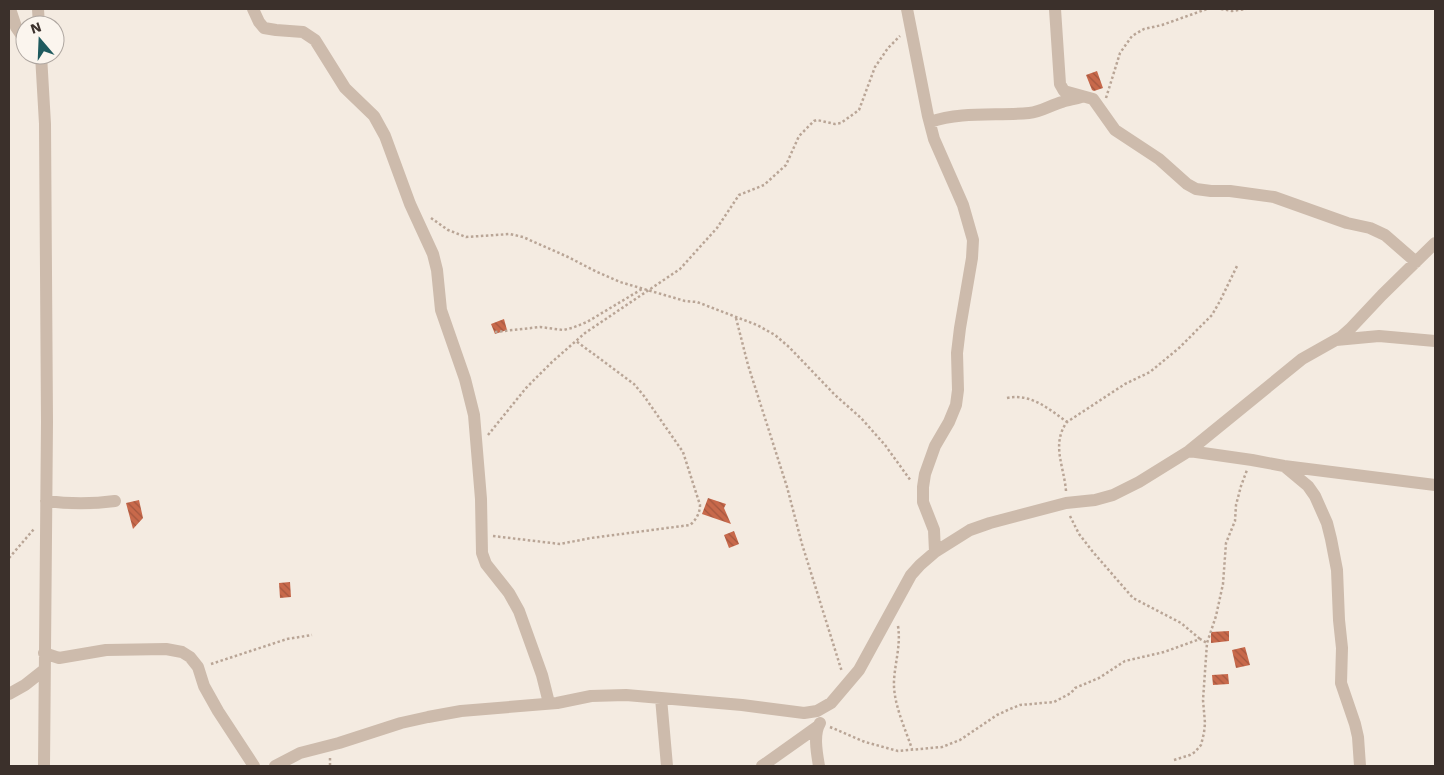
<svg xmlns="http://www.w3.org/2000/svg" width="1444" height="775" viewBox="0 0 1444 775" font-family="'Work Sans',sans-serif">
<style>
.building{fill:url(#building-back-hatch)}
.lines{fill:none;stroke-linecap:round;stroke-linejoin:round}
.path{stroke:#b9a596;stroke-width:2.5;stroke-dasharray:2.5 2.5;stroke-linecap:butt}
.minor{stroke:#cdbbac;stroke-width:12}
</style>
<defs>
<pattern id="building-back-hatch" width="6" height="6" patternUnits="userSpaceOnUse" patternTransform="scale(1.25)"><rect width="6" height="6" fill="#c8694b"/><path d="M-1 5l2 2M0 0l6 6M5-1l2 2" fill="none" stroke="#a4573f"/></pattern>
</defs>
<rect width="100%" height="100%" fill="#f4ebe1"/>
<path class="building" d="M 1097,71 L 1103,88 L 1094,91 L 1092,90 L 1086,75 Z
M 504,319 L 507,330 L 495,334 L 491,324 Z
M 708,498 L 726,504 L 724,508 L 731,524 L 702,514 Z
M 139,500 L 143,518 L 133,529 L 126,503 Z
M 734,531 L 739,544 L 729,548 L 724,535 Z
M 290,582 L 291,597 L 280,598 L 279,583 Z
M 1229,631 L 1229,641 L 1211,643 L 1211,632 Z
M 1245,647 L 1250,665 L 1236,668 L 1232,650 Z
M 1228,674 L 1229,684 L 1213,685 L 1212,675 Z"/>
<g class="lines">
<path class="path" d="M 1221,9 L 1232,11 L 1246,9
M 1106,98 L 1120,53 L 1132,36 L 1144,29 L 1162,25 L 1207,9
M 431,218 L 448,230 L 466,237 L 510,234 L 523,237 L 568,257 L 597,272 L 620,282 L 685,301 L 697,302 L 757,325 L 775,335 L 789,347 L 835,395 L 861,418 L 885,445 L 911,481
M 736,318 L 748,365 L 787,487 L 802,544 L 842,672
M 495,332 L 540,327 L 563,330 L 572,328 L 587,322 L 642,289
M 1007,398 C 1031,393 1049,409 1067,422
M 488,435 L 526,388 L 552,362 L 585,333 L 680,269 L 717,228 L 739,195 L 764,185 L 786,165 L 799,136 L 814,121 L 817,120 L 835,124 L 841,123 L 859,110 L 875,67 L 888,48 L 900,36
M 1066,491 C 1064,466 1051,444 1067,422 L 1125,384 L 1150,372 L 1179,348 L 1212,315 L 1220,301 L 1237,266
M 1070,516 L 1079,534 L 1093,552 L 1133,598 L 1181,623 L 1200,639
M 493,536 L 560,544 L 591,538 L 690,525 C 696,520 700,513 700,505 L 683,452 L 644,396 L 634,384 L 576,341
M 9,558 L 34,529
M 898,626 C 901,645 895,662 894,681 C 893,703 905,728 912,749
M 211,664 L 287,639 L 312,635
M 830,727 L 865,742 L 898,751 L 942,747 L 960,740 L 997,715 L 1010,709 L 1020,705 L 1054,702 L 1071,693 L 1075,688 L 1099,678 L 1125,661 L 1164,652 L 1200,639 L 1207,643
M 330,758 L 330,766
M 1174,760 L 1190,755 L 1195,752 L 1201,745 L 1204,733 L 1205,723 L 1203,700 L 1207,643 L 1216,616 L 1223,584 L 1226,543 L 1235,521 L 1236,505 L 1241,486 L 1247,470"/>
<path class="minor" d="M 10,9 L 16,27 L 25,40
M 38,9 L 39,25
M 253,9 L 259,22 L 264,28 L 276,30 L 303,32 L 315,40 L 345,88 L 374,116 L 385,136 L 410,204 L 433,254 L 437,270 L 441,310 L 465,379 L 474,415 L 481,499 L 482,553 L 486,564 L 509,593 L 519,611 L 542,675 L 549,703
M 907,9 L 928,116 L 934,139 L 963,205 L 973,240 L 972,258 L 960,328 L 957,353 L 958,390 L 956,405 L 949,422 L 935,446 L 925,474 L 923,487 L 923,502 L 934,530 L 935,552
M 1055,9 L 1060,84 L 1064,91 L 1093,99 L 1115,130 L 1159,159 L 1187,184 L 1196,189 L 1211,191 L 1230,191 L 1274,197 L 1347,223 L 1370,228 L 1385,235 L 1416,262
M 41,55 L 45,124 L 47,422 L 44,766
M 930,122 C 962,111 995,116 1029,113 C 1041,112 1051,105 1062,102 C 1068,100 1075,99 1081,97
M 1336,340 L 1379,336 L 1435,341
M 1189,451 L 1252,460 L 1284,466 L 1435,485
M 1284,466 L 1308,486 L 1315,496 L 1327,523 L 1331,539 L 1337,570 L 1339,620 L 1342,648 L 1341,683 L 1355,724 L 1358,737 L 1360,766
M 46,501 C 69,504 93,504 115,501
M 44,653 L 59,658 L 106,650 L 166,649 L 182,652 L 190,657 L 198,667 L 204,686 L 218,711 L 254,766
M 9,694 L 25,685 L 44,670
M 661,698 L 667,766
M 275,766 L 300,753 L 339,743 L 401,723 L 428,717 L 461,711 L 557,703 L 591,696 L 626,695 L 661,698 L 742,705 L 804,713 L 817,711 L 831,703 L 859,670 L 911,575 L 920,565 L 935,552 L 970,530 L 990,523 L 1066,503 L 1095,500 L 1113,495 L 1139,482 L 1189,451 L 1302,359 L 1341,337 L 1350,329 L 1382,295 L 1435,243
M 762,766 L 817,727
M 819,766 C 817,754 813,734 820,723"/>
</g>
<rect width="1444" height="775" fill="none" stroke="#3b302b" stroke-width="20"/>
<g transform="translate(40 40) rotate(341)"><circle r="24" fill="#fbf5ee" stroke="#aea6a0"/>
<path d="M0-4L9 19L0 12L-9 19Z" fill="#1f5a5e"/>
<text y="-8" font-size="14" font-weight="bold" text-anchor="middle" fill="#3b302b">N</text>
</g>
</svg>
